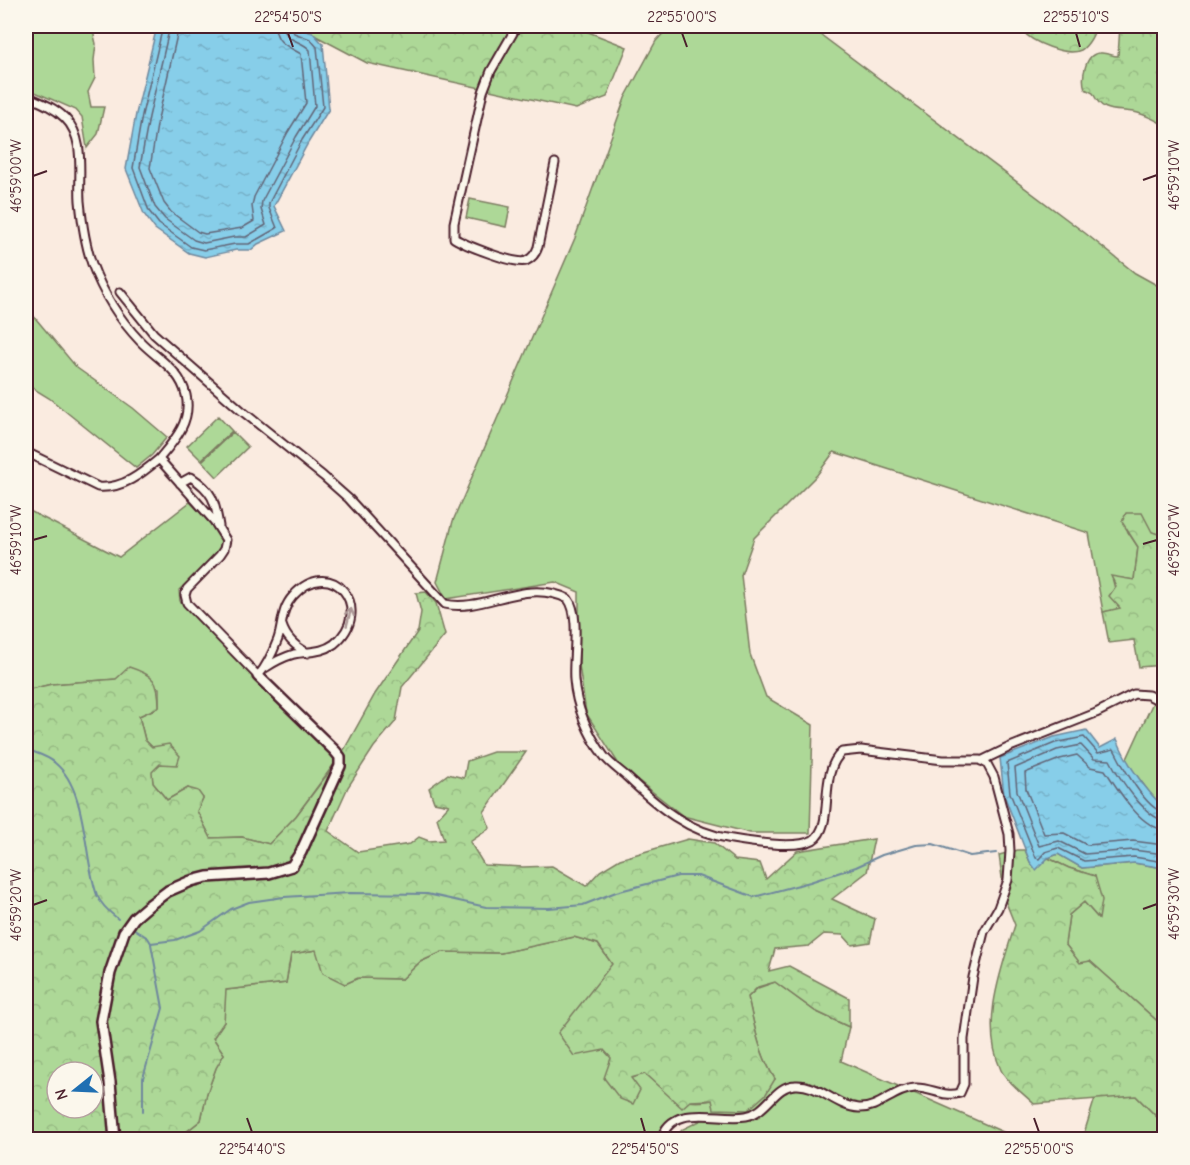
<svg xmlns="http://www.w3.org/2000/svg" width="1190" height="1165" viewBox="0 0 1190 1165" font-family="'Comic Neue',sans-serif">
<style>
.grass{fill:#add897;stroke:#7c7c61;stroke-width:1.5}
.forest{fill:url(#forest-crowns);stroke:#7c7c61;stroke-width:1.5;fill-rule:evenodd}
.water{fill:url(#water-ripples);stroke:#6f889d;stroke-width:1.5}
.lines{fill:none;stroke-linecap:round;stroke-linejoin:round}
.shore{stroke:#626577;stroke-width:1.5}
.stream{stroke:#6f889d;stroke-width:2}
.street-casing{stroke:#4a1f2b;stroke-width:11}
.secondary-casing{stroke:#4a1f2b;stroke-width:14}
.street{stroke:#fbf7ec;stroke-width:7}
.secondary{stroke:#fbf7ec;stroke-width:9}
.oneway{stroke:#ab9695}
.ticks{fill:none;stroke:#4a1f2b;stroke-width:2}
.neatline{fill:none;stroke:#4a1f2b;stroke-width:2}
.ticks-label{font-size:15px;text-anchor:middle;fill:#4a1f2b}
</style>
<defs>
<pattern id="forest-crowns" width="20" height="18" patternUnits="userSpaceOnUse" patternTransform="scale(1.5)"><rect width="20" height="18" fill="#add897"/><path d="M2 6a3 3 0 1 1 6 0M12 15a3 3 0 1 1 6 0" fill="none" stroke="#96b982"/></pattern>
<pattern id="water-ripples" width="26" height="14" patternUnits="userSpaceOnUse" patternTransform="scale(1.5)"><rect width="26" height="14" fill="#87cee9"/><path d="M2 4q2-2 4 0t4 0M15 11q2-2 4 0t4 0" fill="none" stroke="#76b0c8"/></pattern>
</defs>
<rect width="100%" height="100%" fill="#faebe0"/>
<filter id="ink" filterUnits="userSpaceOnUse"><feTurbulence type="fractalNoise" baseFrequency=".0167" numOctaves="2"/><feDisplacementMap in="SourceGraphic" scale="12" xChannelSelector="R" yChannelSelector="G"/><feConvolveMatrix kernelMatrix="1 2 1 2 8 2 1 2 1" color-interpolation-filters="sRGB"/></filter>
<g filter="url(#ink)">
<path class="grass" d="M 26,26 L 92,26 L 96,44 L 94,60 L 95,78 L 88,92 L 91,107 L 104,107 L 98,134 L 87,148 L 82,117 L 76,110 L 26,88 Z
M 670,26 L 809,26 L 1085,233 L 1135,273 L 1164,289 L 1164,536 L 1152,532 L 1128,532 L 1138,547 L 1134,580 L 1112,577 L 1120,609 L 1103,612 L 1089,533 L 834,452 L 817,475 L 754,538 L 741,575 L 750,654 L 766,697 L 813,725 L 810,833 L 750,833 L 683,816 L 620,766 L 586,713 L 579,665 L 579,592 L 555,582 L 446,599 L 437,582 L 453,521 L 575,238 L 625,98 L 656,41 Z
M 470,199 L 510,207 L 506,227 L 466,218 Z
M 26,307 L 77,368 L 133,408 L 167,437 L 152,455 L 136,468 L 49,398 L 26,384 Z
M 218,416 L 232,431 L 201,460 L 187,446 Z
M 233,432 L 248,447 L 217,477 L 202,461 Z
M 190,502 L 219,532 L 222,544 L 217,554 L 179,590 L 180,601 L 337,760 L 296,816 L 269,844 L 242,837 L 211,838 L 197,811 L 203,798 L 188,788 L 167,800 L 153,783 L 151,772 L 160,764 L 152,747 L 145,740 L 139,716 L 159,707 L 159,688 L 117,679 L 52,684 L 26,690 L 26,509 L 119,557 Z
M 1155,698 L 1164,703 L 1164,808 L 1149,792 L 1126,761 Z
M 1058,854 L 1082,868 L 1134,863 L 1164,868 L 1164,1027 L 1090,961 L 1080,964 L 1065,944 L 1069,915 L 1084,902 L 1098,918 L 1095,876 L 1069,868 L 1048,858 Z
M 574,937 L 598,944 L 612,964 L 604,1050 L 612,1058 L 605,1078 L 631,1077 L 645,1074 C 657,1085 673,1097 689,1101 C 712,1106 752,1086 775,1079 C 759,1054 754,1025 748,997 L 758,988 L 775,982 L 815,1011 L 849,1027 L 841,1061 L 1019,1139 L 673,1139 L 683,1129 L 712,1115 C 684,1114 677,1116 661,1140 L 184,1140 L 186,1132 L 201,1120 L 207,1093 L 216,1068 L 224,1054 L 213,1038 L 224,1022 L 225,990 L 286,983 L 291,954 L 316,950 L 345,984 L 358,978 L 402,979 L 420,962 L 442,952 L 501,953 Z
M 1136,1096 L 1159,1119 L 1164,1116 L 1164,1139 L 1082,1140 L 1095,1098 Z"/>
<path class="forest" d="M 297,26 L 573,26 L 627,47 L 607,97 L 576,109 L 367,63 Z
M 1029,26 L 1096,26 C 1095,33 1088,46 1081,50 C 1067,57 1031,42 1023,31 Z
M 1120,26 L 1164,26 L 1164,125 C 1156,120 1148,116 1138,113 C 1118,108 1103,116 1093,93 L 1085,89 C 1081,78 1085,53 1100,53 C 1106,52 1112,56 1118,56 Z
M 1126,513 L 1142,513 L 1152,532 L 1164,536 L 1164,665 L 1139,667 L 1134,640 L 1109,643 L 1103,612 L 1120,608 L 1109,596 L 1116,586 L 1111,576 L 1134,580 L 1138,547 L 1122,522 Z
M 426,592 L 436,603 L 445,635 L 402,687 L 396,721 L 374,747 L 348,787 L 328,831 L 358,852 L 410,844 L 419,837 L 429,841 L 444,840 L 437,818 L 449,805 L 434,802 L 429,788 L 448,774 L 464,778 L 467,761 L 493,752 L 526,752 L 484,812 L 490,828 L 470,842 L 484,865 L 523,867 L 552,866 L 586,886 L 600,871 L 620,859 L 688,839 L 714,843 L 735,860 L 760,863 L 766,879 L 797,851 L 874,839 L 867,872 L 832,899 L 875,919 L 870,942 L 852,945 L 843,935 L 824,934 L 809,946 L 775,949 L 769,971 L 789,966 L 849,998 L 849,1027 L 815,1011 L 775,982 L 758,987 L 748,997 C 754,1025 759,1054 775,1079 L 766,1094 L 748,1110 L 714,1109 L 712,1100 L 690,1101 L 682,1108 L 645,1074 L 631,1078 L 640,1090 L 633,1104 L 620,1099 L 604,1078 L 611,1058 L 604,1050 L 574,1056 L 558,1033 L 612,964 L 598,944 L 574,937 L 501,953 L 442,952 L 420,962 L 402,979 L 358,978 L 345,984 L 323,973 L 316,950 L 291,954 L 286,983 L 226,990 L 224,1022 L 213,1038 L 224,1054 L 216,1068 L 207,1093 L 201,1120 L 186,1132 L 184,1139 L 33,1139 L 26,1107 L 26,690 L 52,684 L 116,679 L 129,667 C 154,675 159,681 159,707 L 139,716 L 145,740 L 152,747 L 169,744 L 180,756 L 177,765 L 160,764 L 152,772 L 153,783 L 167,800 L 188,788 L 198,791 L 203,798 L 197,811 L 211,838 L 242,837 L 269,844 L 296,816 L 329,772 L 345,748 L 375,694 L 418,631 L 421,612 L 416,593 ZM 57,1072 L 93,1072 L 93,1108 L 57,1108 Z
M 1018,850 L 1025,850 L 1030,862 L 1048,858 L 1069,868 L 1095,876 L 1102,900 L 1099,919 L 1084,902 L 1069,915 L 1065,944 L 1080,963 L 1090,961 L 1164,1027 L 1164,1116 L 1159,1119 L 1136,1096 L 1034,1104 C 1025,1095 1006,1081 1001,1070 C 980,1024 1001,970 1015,925 L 1005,900 L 999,855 Z"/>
<path class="water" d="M 157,26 L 289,26 L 313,33 L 323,44 L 329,109 L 308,143 L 274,206 L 286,231 L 258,244 L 251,250 L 236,250 L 205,257 L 189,253 L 155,229 L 144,214 L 126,169 L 136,114 Z
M 1086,730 L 1100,748 L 1117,739 C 1128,766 1144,788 1164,808 L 1164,868 L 1134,863 L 1082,868 L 1058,854 L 1048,858 L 1036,870 L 1030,862 L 1004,795 L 1000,758 L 1054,737 Z"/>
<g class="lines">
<path class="shore" d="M 163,26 L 142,115 L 133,168 L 149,211 L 159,224 L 191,247 L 204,250 L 235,244 L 249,244 L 277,228 L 269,208 L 269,203 L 302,140 L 323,107 L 317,47 L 310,39 L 294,33 L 291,26
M 170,26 L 149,117 L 140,167 L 155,207 L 165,219 L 194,240 L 204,243 L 234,237 L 246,237 L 266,225 L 261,209 L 262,201 L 296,137 L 315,106 L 310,50 C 301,39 285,43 284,26
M 179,26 L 158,119 L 150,168 L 164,203 L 171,212 L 198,232 L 205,234 L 242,228 L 254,221 L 252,206 L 254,197 L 288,132 L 306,103 L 301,54 C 288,46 276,44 275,26
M 1164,812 C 1146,810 1122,765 1114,749 L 1098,753 L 1084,737 L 1055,743 L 1007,763 L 1010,793 L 1036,858 L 1039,859 L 1045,852 L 1058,848 L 1084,861 L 1134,857 L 1164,862
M 1164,820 C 1145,818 1118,776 1110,760 L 1094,759 L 1081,745 L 1057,750 L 1015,768 L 1017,791 L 1039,846 L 1059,841 L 1085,854 L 1133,850 L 1164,854
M 1164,829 C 1140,828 1118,789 1105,770 L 1090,767 L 1077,755 L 1060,759 L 1025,773 L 1026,789 L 1044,834 L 1064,833 L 1087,845 L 1133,841 L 1164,845"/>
<path class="stream" d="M 26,749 C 35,753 48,756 55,763 C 88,790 83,857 97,895 C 101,905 109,912 118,919
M 133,928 L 148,938 L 151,943 L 175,940 L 200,931 L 231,909 L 249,902 L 284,897 L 350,893 L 427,894 L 486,907 L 549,908 L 583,905 L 616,892 L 678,876 L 698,876 L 754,897 L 810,882 L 856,867 L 882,855 L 916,845 L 933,844 L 970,856 L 996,853
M 143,1111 L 143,1078 L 163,1008 L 151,944"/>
<g class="street-casing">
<path id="street" d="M 517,26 L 491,71 L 483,92 L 454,223 L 454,238 C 465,245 515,265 526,261 C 533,258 536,253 538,247 L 555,163
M 26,96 C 40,102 54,107 65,118 C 86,139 78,174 80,201 C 82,222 85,244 92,264 C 102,291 119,319 140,341 C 157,359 180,369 186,395 C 192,421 175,440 159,459 L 214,521 L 226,540 L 224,549 L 220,555 L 187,589 L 185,595 L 187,603 L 258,676 C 267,666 273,652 278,639 C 283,624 281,609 293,596 C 332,553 376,610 334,644 C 322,653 308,651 294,654 C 284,657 274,662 265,668
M 120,292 L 154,334 L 242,411 L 323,476 L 349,499 L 445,604 C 484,613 525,577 568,599 C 581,616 572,658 574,680 C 576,706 588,735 604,756 C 610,764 619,770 627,777 C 657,806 689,833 732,839 C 750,842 797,849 813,840 C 836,825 817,774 842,752 L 861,750 L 943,760 L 980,760 L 987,764 L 994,777 L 1009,834 L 1010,851 L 1008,880 L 998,908 L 984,932 L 973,977 L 964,1039 L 964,1084 L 960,1093 C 944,1098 930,1087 915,1088 C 894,1089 879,1109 859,1108 C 836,1107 818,1083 795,1085 C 774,1086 768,1112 746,1116 C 720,1121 671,1101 661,1140
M 26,452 L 98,487 C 123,489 141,474 159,459
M 180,483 L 191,477 C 213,491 215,501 219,526
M 282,625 C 286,638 296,647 308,653
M 981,761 L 1010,747 L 1096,713 L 1134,694 L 1148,695 L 1164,703"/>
</g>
<g class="secondary-casing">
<path id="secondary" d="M 115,1140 L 110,1082 L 101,1021 L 110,973 L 124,932 L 134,918 L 148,906 L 168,891 L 191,881 L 207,877 L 269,873 L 292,866 L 301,852 L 340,766 L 340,757 L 335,751 L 258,676"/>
</g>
<use href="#street" class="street"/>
<use href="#secondary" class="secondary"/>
</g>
<defs><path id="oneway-shaft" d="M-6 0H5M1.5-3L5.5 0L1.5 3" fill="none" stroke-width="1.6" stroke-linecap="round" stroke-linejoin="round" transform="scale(1.5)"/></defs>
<use class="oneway" href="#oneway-shaft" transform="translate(349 617) rotate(-75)"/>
</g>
<path class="ticks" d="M 288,33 L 293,47M 682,33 L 687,47M 1076,33 L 1080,47M 33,176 L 47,171M 1143,180 L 1157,175M 33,540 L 47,536M 1143,544 L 1157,540M 33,905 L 47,900M 1143,909 L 1157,904M 247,1118 L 252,1132M 641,1118 L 645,1132M 1034,1118 L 1039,1132"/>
<rect width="1190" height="1165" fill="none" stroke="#fbf7ec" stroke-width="66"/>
<g transform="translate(75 1090) rotate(252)"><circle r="28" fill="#fbf7ec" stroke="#b4a19f" stroke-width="1.5"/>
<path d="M0-4.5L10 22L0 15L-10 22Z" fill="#1f6fb2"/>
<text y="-9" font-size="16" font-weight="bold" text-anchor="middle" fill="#4a1f2b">N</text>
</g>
<rect x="33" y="33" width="1124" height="1099" class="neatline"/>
<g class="ticks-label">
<text x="288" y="22">22°54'50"S</text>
<text x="682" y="22">22°55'00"S</text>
<text x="1076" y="22">22°55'10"S</text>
<text transform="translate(1174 175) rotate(-90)" y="5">46°59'10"W</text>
<text transform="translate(16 176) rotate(-90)" y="5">46°59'00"W</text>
<text transform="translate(1174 540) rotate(-90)" y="5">46°59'20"W</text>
<text transform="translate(16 540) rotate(-90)" y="5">46°59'10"W</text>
<text transform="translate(1174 904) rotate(-90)" y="5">46°59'30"W</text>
<text transform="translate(16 905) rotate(-90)" y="5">46°59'20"W</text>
<text x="252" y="1154">22°54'40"S</text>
<text x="645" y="1154">22°54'50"S</text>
<text x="1039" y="1154">22°55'00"S</text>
</g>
</svg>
